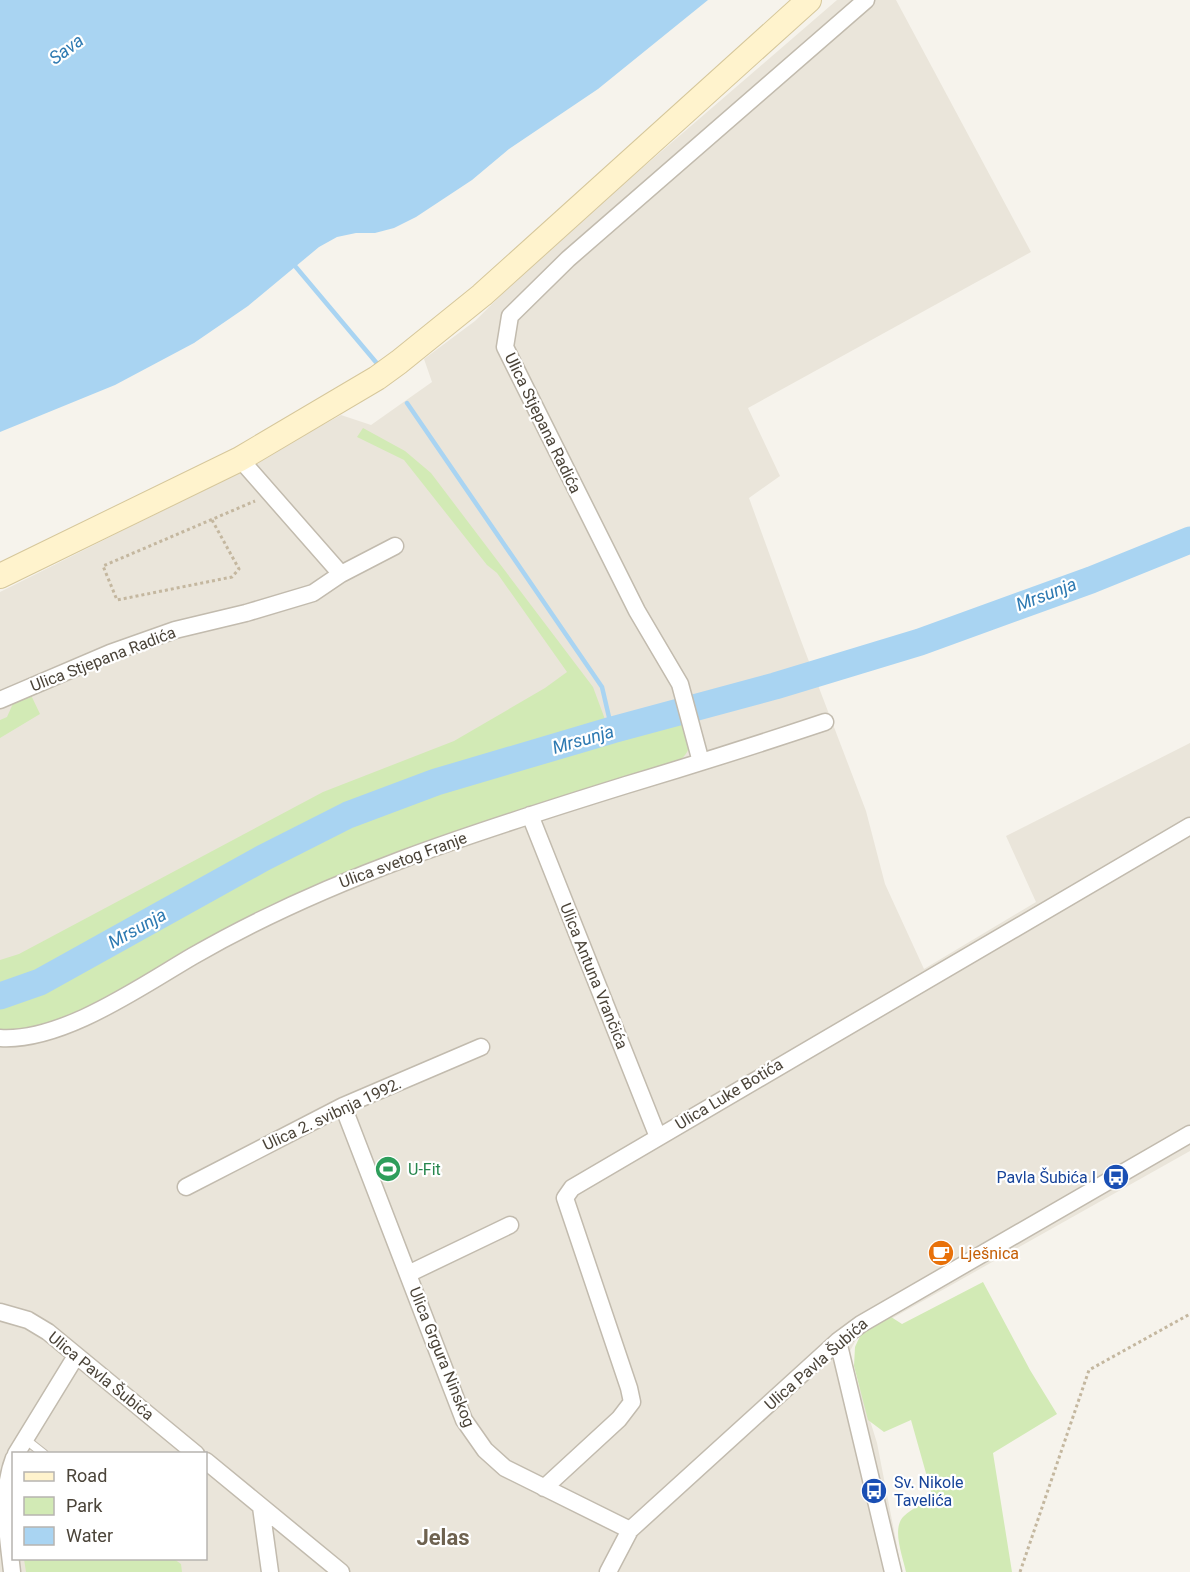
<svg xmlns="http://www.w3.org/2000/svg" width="1190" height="1572" viewBox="0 0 1190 1572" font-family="Roboto,sans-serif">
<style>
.residential{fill:#eae5da;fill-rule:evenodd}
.green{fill:#d2eab5}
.water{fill:#a9d4f2}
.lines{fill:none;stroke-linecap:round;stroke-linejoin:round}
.stream{stroke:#a9d4f2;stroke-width:4.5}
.river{stroke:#a9d4f2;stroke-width:27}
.lane-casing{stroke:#c2bbae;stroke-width:10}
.street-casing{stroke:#c2bbae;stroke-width:19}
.secondary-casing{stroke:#d6c79b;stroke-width:26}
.path{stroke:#c4b79f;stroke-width:3;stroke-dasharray:3 3;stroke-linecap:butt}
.lane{stroke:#fff;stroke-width:8}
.street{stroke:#fff;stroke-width:16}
.secondary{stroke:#fff3cd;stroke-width:24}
.labels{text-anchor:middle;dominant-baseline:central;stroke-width:4.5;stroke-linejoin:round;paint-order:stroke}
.street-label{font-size:16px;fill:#4b4439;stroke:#fff}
.leisure-label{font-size:16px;fill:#27864d;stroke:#fff;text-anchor:start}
.transit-label{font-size:16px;fill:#164399;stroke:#fff;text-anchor:end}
.food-label{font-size:16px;fill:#c56008;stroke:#fff;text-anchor:start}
.water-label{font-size:18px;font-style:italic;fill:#2e7ab2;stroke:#fff}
.district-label{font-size:22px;font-weight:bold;fill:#6e6250;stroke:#fff}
</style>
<rect width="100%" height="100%" fill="#f6f3ec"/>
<path class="residential" d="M 837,0 L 896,0 L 1031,252 L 748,408 L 780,476 L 749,498 L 800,638 L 866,811 L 885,884 L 924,969 L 1036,902 L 1006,836 L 1190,743 L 1190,1151 L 857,1338 L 849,1353 L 877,1443 L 902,1572 L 0,1572 L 0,592 L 216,484 L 341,415 L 371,425 L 432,382 L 424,359 L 475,321 L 547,250 ZM 14,1454 L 206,1454 L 206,1558 L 14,1558 Z"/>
<path class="green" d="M 363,428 L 405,451 L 431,473 L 593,687 L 606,722 L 533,743 L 385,790 L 341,809 L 307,824 L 53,964 L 13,983 L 0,985 L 0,960 L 19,954 L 323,792 L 454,741 L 545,688 L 567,672 L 497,573 L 487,565 L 404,460 L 357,437 Z
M 30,693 L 40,714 L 0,738 L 0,720 L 7,717 L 15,699 Z
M 681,721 C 687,738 696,748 679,761 L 446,836 L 123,989 L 87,1008 L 36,1030 L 0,1032 L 0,1006 L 36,996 L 52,989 L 219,895 L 344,829 L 436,794 Z
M 983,1282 L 1030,1370 L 1057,1414 L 993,1453 L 1012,1572 L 906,1572 C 903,1557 891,1528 904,1516 C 912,1508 924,1504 933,1498 L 911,1420 L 884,1432 L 868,1420 L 854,1366 L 855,1347 L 860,1336 L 874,1323 L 888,1315 L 902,1324 Z
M 24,1559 L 174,1559 L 181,1564 L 182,1572 L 26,1572 Z"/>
<path class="water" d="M 0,0 L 708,0 L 598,89 L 509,149 L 472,180 L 416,217 L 394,228 L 375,233 L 356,233 L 337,237 L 319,247 L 248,306 L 194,343 L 115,385 L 0,432 Z"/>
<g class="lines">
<path class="stream" d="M 295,266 L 380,367
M 407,403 L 602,687 L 612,730"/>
<path class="river" d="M 0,996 L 40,982 L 263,858 L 348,815 L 436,782 L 612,730 L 775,686 L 920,642 L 1091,580 L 1190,540"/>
<g class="lane-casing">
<path id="lane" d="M 25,1439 L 44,1454"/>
</g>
<g class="street-casing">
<path id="street" d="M 341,574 L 395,546
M 0,700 L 110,653 L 175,630 L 246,613 L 313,593 L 341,574 L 240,459
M 701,762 L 680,684 L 637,611 L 505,347 L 510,316 L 568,259 L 866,0
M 530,815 L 658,1137
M 0,1038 C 62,1042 140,987 193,956 C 328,878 478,831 626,785 C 693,765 759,744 825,722
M 343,1106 L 464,1420 L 485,1450 L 505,1468 L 630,1530
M 186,1187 L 343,1106 L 481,1047
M 408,1274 L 510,1225
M 0,1312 L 28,1320 L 48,1332 L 196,1454
M 838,1341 L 893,1572
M 16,1454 L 76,1356
M 206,1461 L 341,1572
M 544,1488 L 619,1419 L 632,1402 L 629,1388 L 565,1198 L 572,1188 L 1190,826
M 261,1507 L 270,1572
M 12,1572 C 8,1534 0,1494 14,1458
M 608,1572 L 630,1530 L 838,1341 L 861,1324 L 1190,1134"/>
</g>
<g class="secondary-casing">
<path id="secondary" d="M 0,576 L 240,459 L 377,378 L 399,362 L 482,295 L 809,0"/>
</g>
<path class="path" d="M 212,520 L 239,569 L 232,577 L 117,600 L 103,566 L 255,501
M 1020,1572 L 1089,1370 L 1190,1314"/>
<use href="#lane" class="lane"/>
<use href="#street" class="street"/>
<use href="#secondary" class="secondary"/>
</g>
<defs>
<g id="stadium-disc" transform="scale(1.35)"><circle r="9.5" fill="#2e9e5b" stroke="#fff"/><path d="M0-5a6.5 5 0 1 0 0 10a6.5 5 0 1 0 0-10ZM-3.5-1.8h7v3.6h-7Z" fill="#fff"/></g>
<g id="bus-disc" transform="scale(1.35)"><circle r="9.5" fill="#1a4fb4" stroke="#fff"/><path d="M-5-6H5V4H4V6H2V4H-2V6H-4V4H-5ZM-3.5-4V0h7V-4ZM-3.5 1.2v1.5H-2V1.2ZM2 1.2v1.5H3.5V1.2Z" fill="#fff"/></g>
<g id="cafe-disc" transform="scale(1.35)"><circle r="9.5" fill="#e8710a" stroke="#fff"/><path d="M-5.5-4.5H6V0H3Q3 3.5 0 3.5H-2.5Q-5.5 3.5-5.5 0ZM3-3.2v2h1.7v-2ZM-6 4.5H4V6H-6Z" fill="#fff"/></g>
</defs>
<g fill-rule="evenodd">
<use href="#stadium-disc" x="388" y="1169"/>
<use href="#bus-disc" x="1116" y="1177"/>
<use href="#cafe-disc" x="941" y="1253"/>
<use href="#bus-disc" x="874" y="1491"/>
</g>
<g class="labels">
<g class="street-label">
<text transform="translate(543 423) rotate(64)">Ulica Stjepana Radića</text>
<text transform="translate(103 659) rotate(-21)">Ulica Stjepana Radića</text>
<text transform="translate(403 860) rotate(-20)">Ulica svetog Franje</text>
<text transform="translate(594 976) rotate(68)">Ulica Antuna Vrančića</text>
<text transform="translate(729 1094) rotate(-31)">Ulica Luke Botića</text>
<text transform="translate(332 1114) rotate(-25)">Ulica 2. svibnja 1992.</text>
<text transform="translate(442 1357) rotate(68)">Ulica Grgura Ninskog</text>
<text transform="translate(816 1364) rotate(-41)">Ulica Pavla Šubića</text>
<text transform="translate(101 1376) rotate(39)">Ulica Pavla Šubića</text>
</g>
<g class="leisure-label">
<text x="408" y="1169">U-Fit</text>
</g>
<g class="transit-label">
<text x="1096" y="1177">Pavla Šubića I</text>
<text x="894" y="1482" text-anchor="start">Sv. Nikole<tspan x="894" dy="18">Tavelića</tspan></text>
</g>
<g class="food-label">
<text x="960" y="1253">Lješnica</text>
</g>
<g class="water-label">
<text transform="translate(66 49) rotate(-36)">Sava</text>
<text transform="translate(1046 594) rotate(-21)">Mrsunja</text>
<text transform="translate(583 739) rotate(-16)">Mrsunja</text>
<text transform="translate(137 928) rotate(-29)">Mrsunja</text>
</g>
<g class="district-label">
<text x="443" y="1537">Jelas</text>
</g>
</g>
<rect x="12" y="1452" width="195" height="108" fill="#ffffff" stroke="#b7b4b0" stroke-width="1.5"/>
<rect x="24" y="1472" width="30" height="9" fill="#fff3cd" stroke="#b7b4b0" stroke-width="1.5"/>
<text x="66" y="1482" font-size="18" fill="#4b4439">Road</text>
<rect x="24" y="1497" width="30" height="18" fill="#d2eab5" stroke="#b7b4b0" stroke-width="1.5"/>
<text x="66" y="1512" font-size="18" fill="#4b4439">Park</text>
<rect x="24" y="1527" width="30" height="18" fill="#a9d4f2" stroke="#b7b4b0" stroke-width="1.5"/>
<text x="66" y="1542" font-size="18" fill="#4b4439">Water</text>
</svg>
